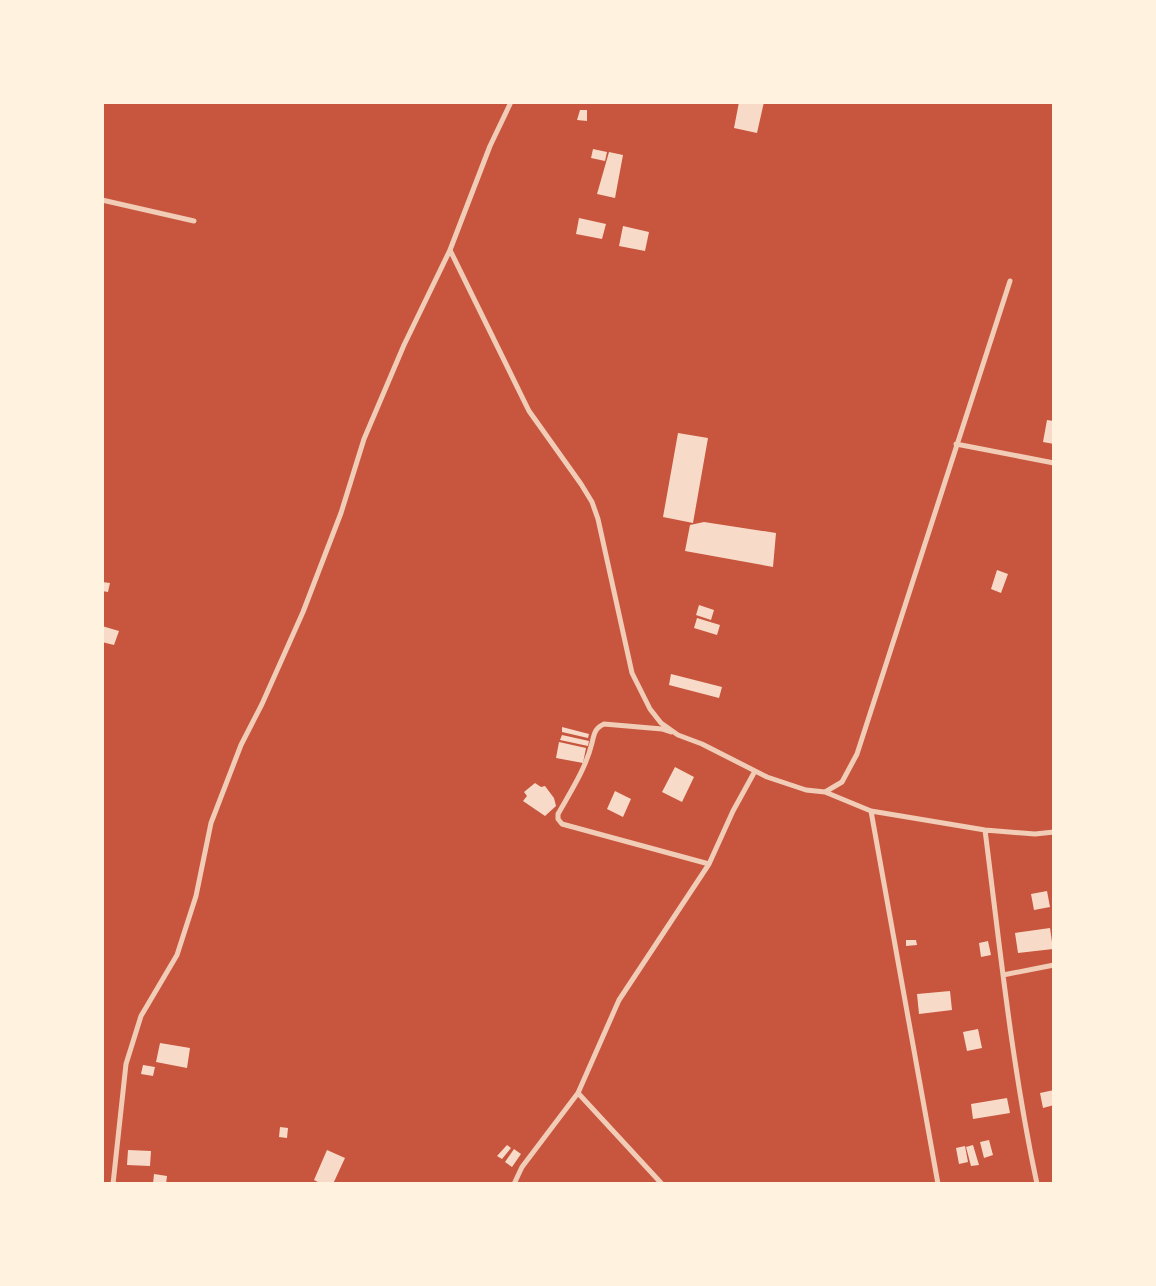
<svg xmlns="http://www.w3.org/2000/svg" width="1156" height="1286" viewBox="0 0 1156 1286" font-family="Commissioner,sans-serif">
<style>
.building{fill:#f7dbc8}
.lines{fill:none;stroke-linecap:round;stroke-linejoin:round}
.minor{stroke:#f1ccb7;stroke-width:5}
</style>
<rect width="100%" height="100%" fill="#c8553d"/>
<path class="building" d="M 739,102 L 764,102 L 757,133 L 734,128 Z
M 580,110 L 587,110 L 587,121 L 577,120 Z
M 593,149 L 607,152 L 605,161 L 591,158 Z
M 609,152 L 623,155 L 615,198 L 597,194 Z
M 579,218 L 606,224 L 602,239 L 576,234 Z
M 623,226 L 649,232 L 645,251 L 619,246 Z
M 1047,420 L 1054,421 L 1054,444 L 1043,442 Z
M 678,433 L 708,438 L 693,523 L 663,517 Z
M 704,522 L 776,533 L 773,567 L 685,551 L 690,525 Z
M 997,570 L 1008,574 L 1001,593 L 991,589 Z
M 102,582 L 110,583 L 108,592 L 102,591 Z
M 699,605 L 714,610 L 711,620 L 696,615 Z
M 697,618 L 720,625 L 717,635 L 694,628 Z
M 102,626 L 119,631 L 114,645 L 102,642 Z
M 671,674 L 722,687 L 719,698 L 669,685 Z
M 562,727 L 589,734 L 588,738 L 562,732 Z
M 562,735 L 589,741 L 588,746 L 560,740 Z
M 559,742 L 586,748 L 583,763 L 556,758 Z
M 675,767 L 694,777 L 682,802 L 662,792 Z
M 535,783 L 541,787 L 545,786 L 554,798 L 556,806 L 545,816 L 523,801 L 527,796 L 524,792 Z
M 615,791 L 631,799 L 623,817 L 607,809 Z
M 1047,891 L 1050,907 L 1034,910 L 1031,894 Z
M 1050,928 L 1053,949 L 1018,953 L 1015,933 Z
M 906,940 L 916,940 L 917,945 L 906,946 Z
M 988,941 L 991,955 L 981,957 L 979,943 Z
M 950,991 L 952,1010 L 919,1014 L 917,994 Z
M 978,1029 L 982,1048 L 967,1051 L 963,1032 Z
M 160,1043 L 190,1048 L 187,1068 L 156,1062 Z
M 143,1065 L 155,1067 L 153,1076 L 141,1074 Z
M 1054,1090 L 1054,1105 L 1043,1108 L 1040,1093 Z
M 1007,1098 L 1010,1113 L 973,1119 L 971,1104 Z
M 280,1127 L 288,1128 L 287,1138 L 279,1137 Z
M 989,1140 L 993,1155 L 984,1158 L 980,1142 Z
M 507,1145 L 511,1148 L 502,1159 L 497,1156 Z
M 973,1145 L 979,1165 L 971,1166 L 966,1147 Z
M 965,1146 L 968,1162 L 959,1164 L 956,1148 Z
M 514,1149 L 521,1154 L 512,1167 L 505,1162 Z
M 128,1150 L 151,1151 L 150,1166 L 127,1165 Z
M 327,1150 L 345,1158 L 333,1184 L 322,1184 L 314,1180 Z
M 154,1174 L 167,1176 L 166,1184 L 153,1184 Z"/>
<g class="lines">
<path class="minor" d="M 102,200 L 194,221
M 450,250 L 529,411 L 581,484 L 592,502 L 598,519 L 632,673 L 650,709 L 661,723 L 678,735 L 702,744 L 767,777 L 806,790 L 825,792 L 871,811 L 985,830 L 1035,834 L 1054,832
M 956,444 L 1054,463
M 671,732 L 662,729 L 604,724 C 595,728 594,734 592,743 C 586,768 571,791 558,814 L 558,819 L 562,824 L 709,864
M 825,792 L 842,782 L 857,754 L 1010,281
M 871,811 L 938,1184
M 985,830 C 1000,948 1012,1067 1037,1184
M 1003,975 L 1054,965
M 578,1093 L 662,1184
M 113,1184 L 126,1064 L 141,1016 L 177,955 L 196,896 L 211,823 L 241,745 L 262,704 L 303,612 L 341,513 L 364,439 L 404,345 L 450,250 L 490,146 L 511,102
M 514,1184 L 522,1167 L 578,1093 L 619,1000 L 709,864 L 733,811 L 755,771"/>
</g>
<rect width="1156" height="1286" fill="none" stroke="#fff3e0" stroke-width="208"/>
</svg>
